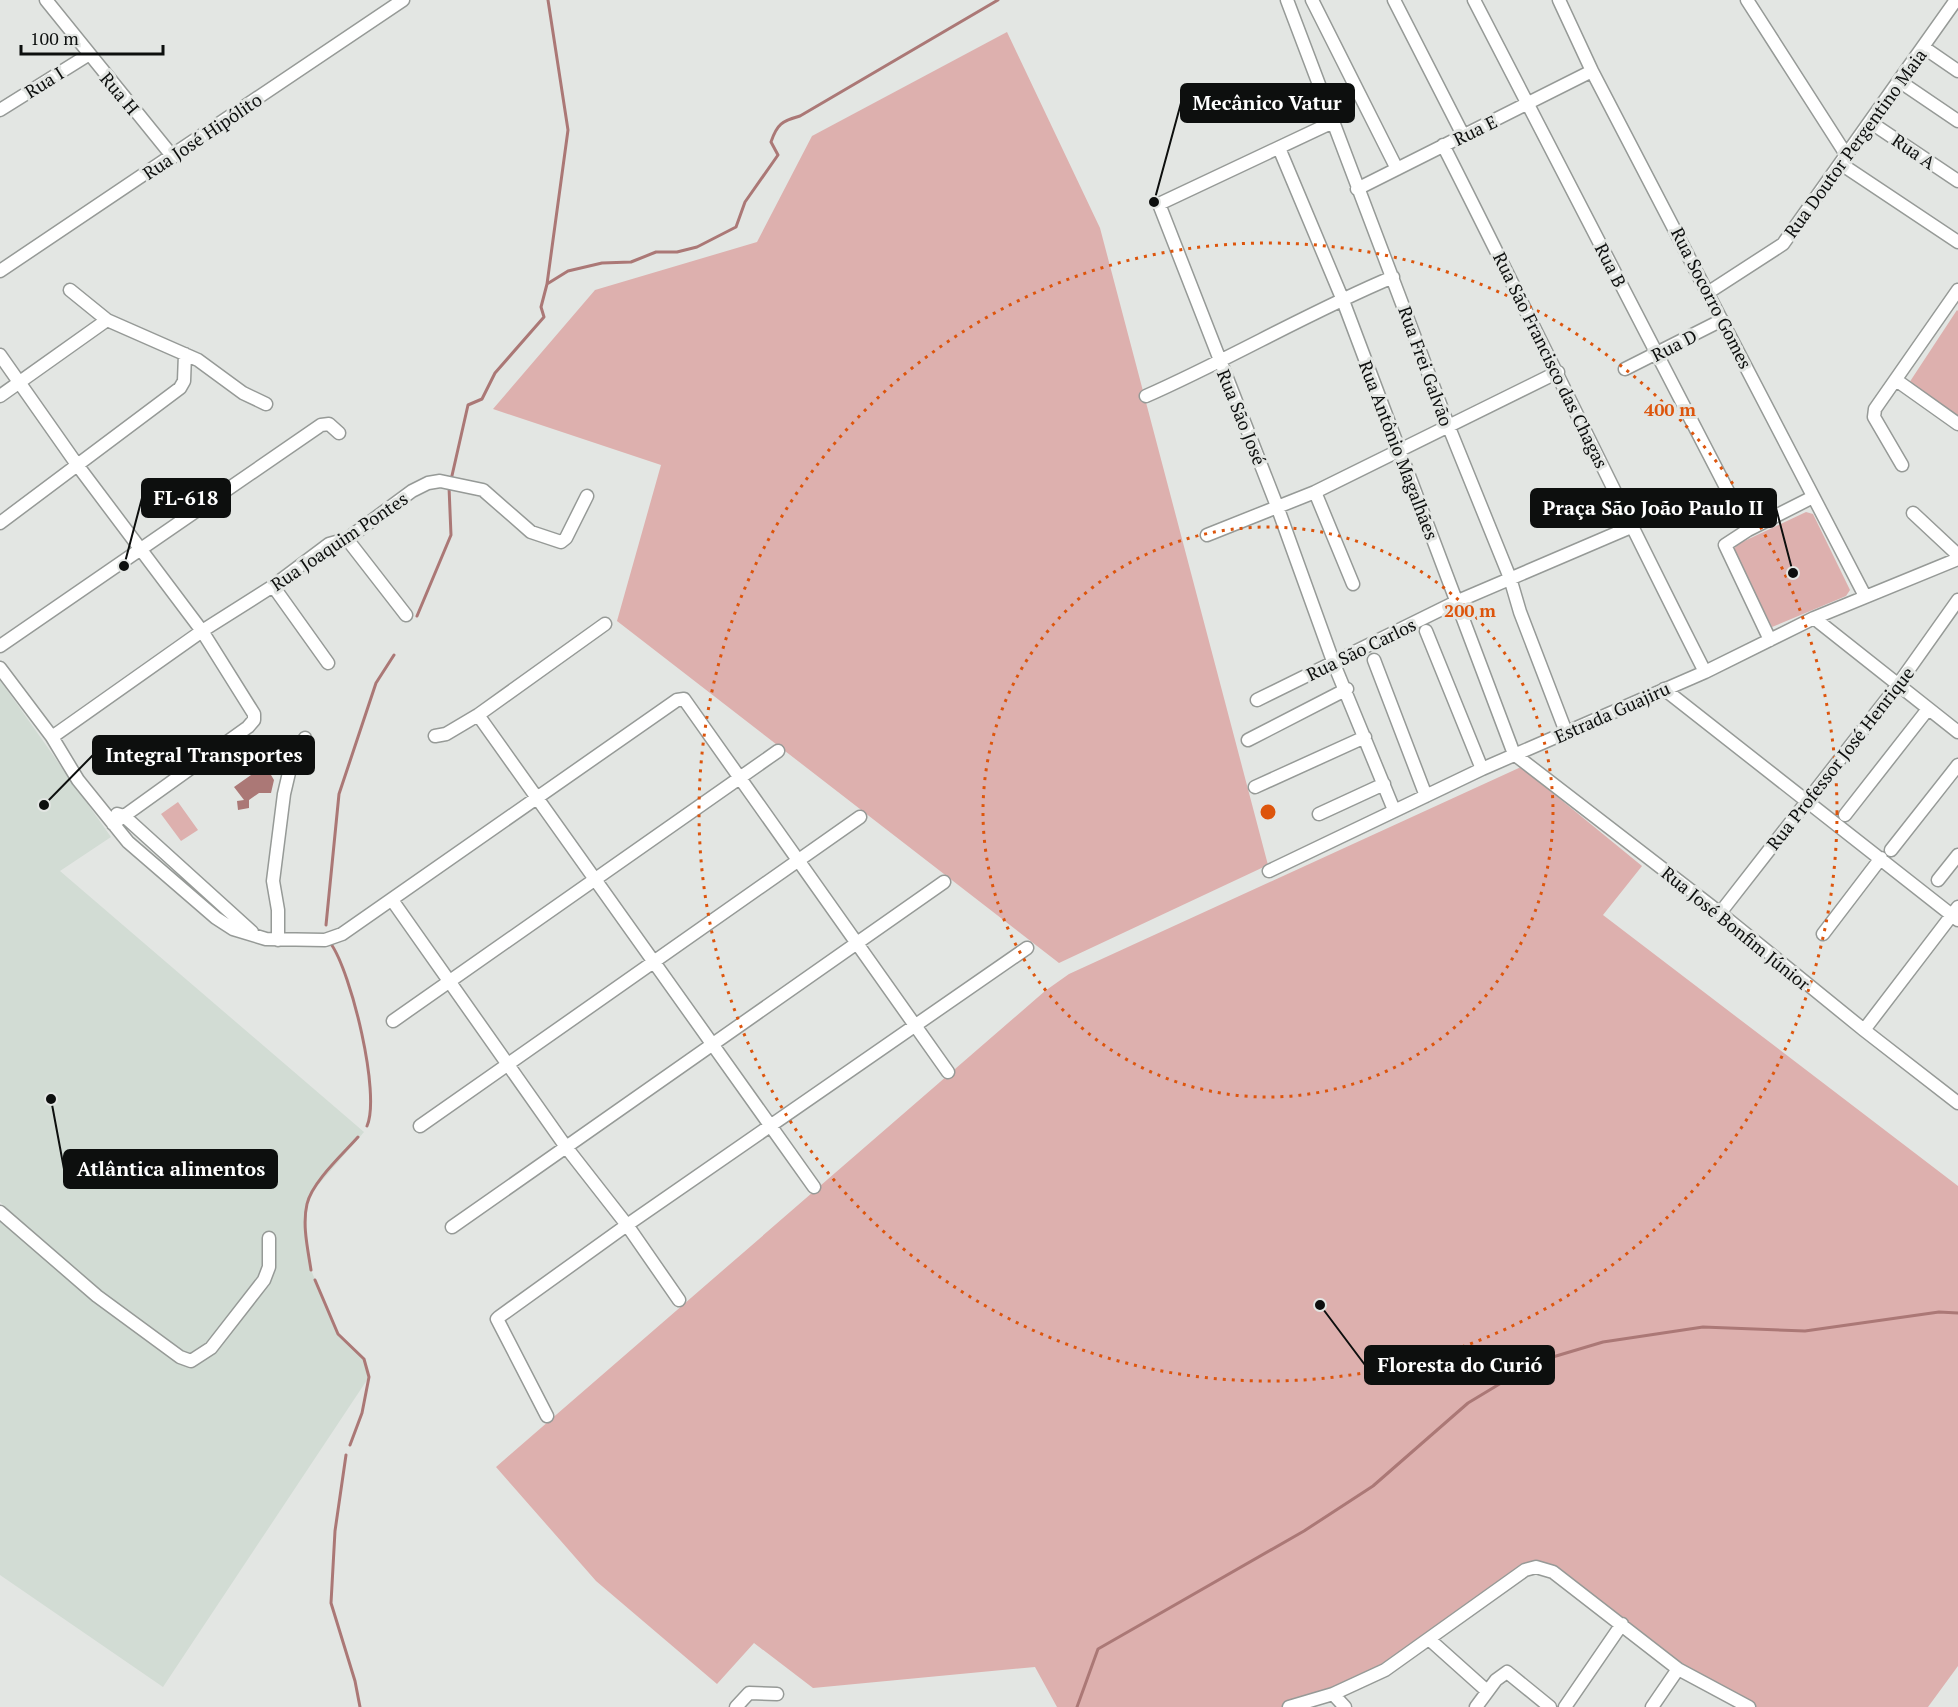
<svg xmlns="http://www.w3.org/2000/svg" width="1958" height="1707" viewBox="0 0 1958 1707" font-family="'PT Serif',serif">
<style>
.built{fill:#d2dcd4}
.green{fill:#ddb0ae}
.water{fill:#ab7876}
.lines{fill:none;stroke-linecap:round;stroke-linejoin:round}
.stream{stroke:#ab7876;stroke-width:3}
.minor-casing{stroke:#969a97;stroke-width:15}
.minor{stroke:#fff;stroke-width:12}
.ring{fill:none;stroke:#dd550c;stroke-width:3;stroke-dasharray:3 6}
.labels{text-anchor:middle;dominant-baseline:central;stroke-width:6;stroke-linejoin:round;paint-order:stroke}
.street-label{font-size:18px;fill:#0d0f0e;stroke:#e3e6e3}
.centre{fill:#dd550c;stroke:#e3e6e3;stroke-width:3}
.ring-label{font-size:18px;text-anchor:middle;font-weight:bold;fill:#dd550c;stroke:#e3e6e3;stroke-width:6;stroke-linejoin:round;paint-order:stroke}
.leader{fill:none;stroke:#0d0f0e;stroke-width:2}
.callout-dot{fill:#0d0f0e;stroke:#e3e6e3;stroke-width:2}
.callout{fill:#0d0f0e;stroke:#0d0f0e;stroke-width:2}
.callout-label{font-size:20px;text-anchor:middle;font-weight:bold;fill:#fff}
</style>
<rect width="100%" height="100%" fill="#e3e6e3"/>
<path class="built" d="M 0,680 L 111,837 L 60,871 L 364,1132 L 313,1191 L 307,1205 L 306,1231 L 311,1270 L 338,1334 L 364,1359 L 369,1377 L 163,1687 L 0,1575 L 0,1211 L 5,1207 L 0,1202 Z"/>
<path class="green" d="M 1007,32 L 1100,228 L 1268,865 L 1059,963 L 617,621 L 661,465 L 493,409 L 595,290 L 757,242 L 812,136 Z
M 1957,310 L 1958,311 L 1958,416 L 1909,383 Z
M 1806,512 L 1813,514 L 1850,590 L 1846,596 L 1772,627 L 1733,550 L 1738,544 Z
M 1521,767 L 1642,866 L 1603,915 L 1958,1186 L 1958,1666 L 1928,1707 L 1753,1707 L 1675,1665 L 1532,1562 L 1412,1653 L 1302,1707 L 1057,1707 L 1035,1667 L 813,1688 L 754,1643 L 717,1684 L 596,1581 L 496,1467 L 1045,991 L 1069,974 Z
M 178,802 L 198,830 L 181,841 L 161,814 Z"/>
<path class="water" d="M 265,765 L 274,780 L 271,793 L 259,793 L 249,800 L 249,808 L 238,810 L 237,801 L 244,800 L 234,787 Z"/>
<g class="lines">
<path class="stream" d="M 547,284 L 568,271 L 602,263 L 631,262 L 656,252 L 677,252 L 697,247 L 736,227 L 745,202 L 778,155 L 771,142 C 777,124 782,121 800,116 L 998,0
M 451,480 L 468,405 L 482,399 L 495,373 L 544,317 L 541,307 L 547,284 L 568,130 L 548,0
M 417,616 L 451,535 L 449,487
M 326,925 L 339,794 L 376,683 L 394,655
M 331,944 C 351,972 381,1094 367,1126
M 311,1270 C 308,1250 302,1225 307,1204 C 312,1182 343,1154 358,1137
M 315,1280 L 338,1334 L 364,1359 L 369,1377 L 362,1413 L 350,1445
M 346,1455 L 335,1531 L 331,1603 L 355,1681 L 360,1707
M 1077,1707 L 1098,1649 L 1304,1531 L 1373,1486 L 1468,1403 L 1536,1362 L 1603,1342 L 1703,1327 L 1805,1331 L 1939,1312 L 1958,1313"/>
<g class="minor-casing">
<path id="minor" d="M 46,0 L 173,157
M 1287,0 L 1448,425 L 1510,578 L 1520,612 L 1566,732
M 1312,0 L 1397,169
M 1394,0 L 1463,135
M 1474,0 L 1748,530
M 1559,0 L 1592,71 L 1865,596
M 1747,0 L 1847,156
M 1923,47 L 1958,71
M 1899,81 L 1958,121
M 0,110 L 88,55
M 1333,122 L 1159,204 L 1277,506 L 1334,664 L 1394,810
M 1870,122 L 1958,181
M 1443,145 C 1532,320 1616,497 1705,672
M 1279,148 L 1342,298 L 1514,754 L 1720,913 L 1864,1030 L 1958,1103
M 1841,164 L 1958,242
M 1357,189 L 1592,71
M 0,271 L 403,0
M 70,290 L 107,320 L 198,360 L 243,393 L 266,404
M 1709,292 L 1783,244 L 1956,0
M 0,355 L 78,466 L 202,631 L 254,714 L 254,720 L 248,727 L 113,824
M 1625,369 L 1722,320
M 1896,380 L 1958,424
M 0,396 L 107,320
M 1146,396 C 1230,359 1309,312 1393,277
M 1902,465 L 1874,417 L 1875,409 L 1958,290
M 1315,492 L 1353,584
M 1913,513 L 1958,555
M 0,523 L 180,388 L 184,381 L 185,354
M 1207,535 L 1315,492 L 1558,372
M 347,539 L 406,615
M 273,586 L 328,663
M 1814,618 L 1958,732
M 1426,631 L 1482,769
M 1770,640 L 1725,545 L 1748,530 L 1813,497
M 0,646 L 321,425 L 329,424 L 339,433
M 1374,660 L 1426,796
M 0,668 L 52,737 L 78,780 L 128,842 L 216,918 L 233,929 L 266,939 L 325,940 L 342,934 L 677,700 L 684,699 L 948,1072
M 1664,689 L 1958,920
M 1257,700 L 1458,601 L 1631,527
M 478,715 L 814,1187
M 435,736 L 446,734 L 478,715 L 605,624
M 52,737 L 202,631 L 273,586 L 329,544 L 347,539 L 412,491 L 428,483 L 440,481 L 483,490 L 531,532 L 561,542 L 566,538 L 587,496
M 1248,740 L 1347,689
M 1255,787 L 1365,737
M 117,814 L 124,816 L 252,932
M 1319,814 L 1384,784
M 1845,815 L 1928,709
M 1891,850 L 1958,765
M 1269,871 L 1482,769 L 1705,672 L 1814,618 L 1958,559
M 1938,880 L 1958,855
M 392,900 L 566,1147 L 627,1225 L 679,1300
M 1720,913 L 1897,686 L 1958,600
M 1823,934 L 1881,858
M 278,940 L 278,910 L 273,881 L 284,794 L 292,760 L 305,738
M 393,1021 L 778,751
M 1864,1030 L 1958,907
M 420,1126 L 860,817
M 0,1212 L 97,1296 L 180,1357 L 191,1361 L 211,1348 L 264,1280 L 269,1267 L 269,1238
M 452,1227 L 944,882
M 547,1416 L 497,1319 L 499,1317 L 627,1225 L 1027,948
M 1430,1640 L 1487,1691
M 1333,1694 L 1345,1707
M 736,1707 L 749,1693 L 777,1694
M 1289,1707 L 1333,1694 L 1385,1670 L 1525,1570 L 1536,1567 L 1553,1572 L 1678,1669 L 1749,1707
M 1476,1707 L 1496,1680 L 1507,1672 L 1550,1707
M 1565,1707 L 1622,1624
M 1652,1707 L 1678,1669"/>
</g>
<use href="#minor" class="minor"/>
</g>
<g class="ring">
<circle cx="1268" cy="812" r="285"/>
<circle cx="1268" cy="812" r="569"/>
</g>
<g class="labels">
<g class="street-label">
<text transform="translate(44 82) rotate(-32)">Rua I</text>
<text transform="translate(120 93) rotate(50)">Rua H</text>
<text transform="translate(1475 130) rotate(-26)">Rua E</text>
<text transform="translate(202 136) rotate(-34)">Rua José Hipólito</text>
<text transform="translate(1855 143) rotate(-54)">Rua Doutor Pergentino Maia</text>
<text transform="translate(1914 151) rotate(34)">Rua A</text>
<text transform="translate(1611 265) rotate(63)">Rua B</text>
<text transform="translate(1712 298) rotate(63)">Rua Socorro Gomes</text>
<text transform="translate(1674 345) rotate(-27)">Rua D</text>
<text transform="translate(1551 360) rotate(64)">Rua São Francisco das Chagas</text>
<text transform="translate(1426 366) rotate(70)">Rua Frei Galvão</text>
<text transform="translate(1242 417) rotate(68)">Rua São José</text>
<text transform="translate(1399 450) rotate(69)">Rua Antônio Magalhães</text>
<text transform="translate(339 541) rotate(-34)">Rua Joaquim Pontes</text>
<text transform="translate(1361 649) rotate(-26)">Rua São Carlos</text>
<text transform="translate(1612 712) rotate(-24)">Estrada Guajiru</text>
<text transform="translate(1840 758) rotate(-52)">Rua Professor José Henrique</text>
<text transform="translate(1736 928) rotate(39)">Rua José Bonfim Júnior</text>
</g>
</g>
<circle cx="1268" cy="812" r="9" class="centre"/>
<g class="ring-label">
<text x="1670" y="416">400 m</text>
<text x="1470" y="617">200 m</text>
</g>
<path class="leader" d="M1154 202L1181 103M124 566L142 498M1793 573L1776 508M44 805L93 755M51 1099L64 1169M1320 1305L1365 1365"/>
<g class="callout-dot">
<circle cx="1154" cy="202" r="6"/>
<circle cx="124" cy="566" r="6"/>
<circle cx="1793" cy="573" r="6"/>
<circle cx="44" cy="805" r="6"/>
<circle cx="51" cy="1099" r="6"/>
<circle cx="1320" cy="1305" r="6"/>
</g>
<g class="callout">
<rect x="1181" y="84" width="173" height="38" rx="6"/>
<rect x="142" y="479" width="88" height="38" rx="6"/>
<rect x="1531" y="489" width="245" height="38" rx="6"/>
<rect x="93" y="736" width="221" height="38" rx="6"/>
<rect x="64" y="1150" width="213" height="38" rx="6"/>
<rect x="1365" y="1346" width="189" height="38" rx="6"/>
</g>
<g class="callout-label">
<text x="1267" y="110">Mecânico Vatur</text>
<text x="186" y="505">FL-618</text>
<text x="1653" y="515">Praça São João Paulo II</text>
<text x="204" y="762">Integral Transportes</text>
<text x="171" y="1176">Atlântica alimentos</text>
<text x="1460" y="1372">Floresta do Curió</text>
</g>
<path d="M21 45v9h142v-9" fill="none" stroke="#0d0f0e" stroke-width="3"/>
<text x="30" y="45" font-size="18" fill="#0d0f0e" stroke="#e3e6e3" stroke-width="4.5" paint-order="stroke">100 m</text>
</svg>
